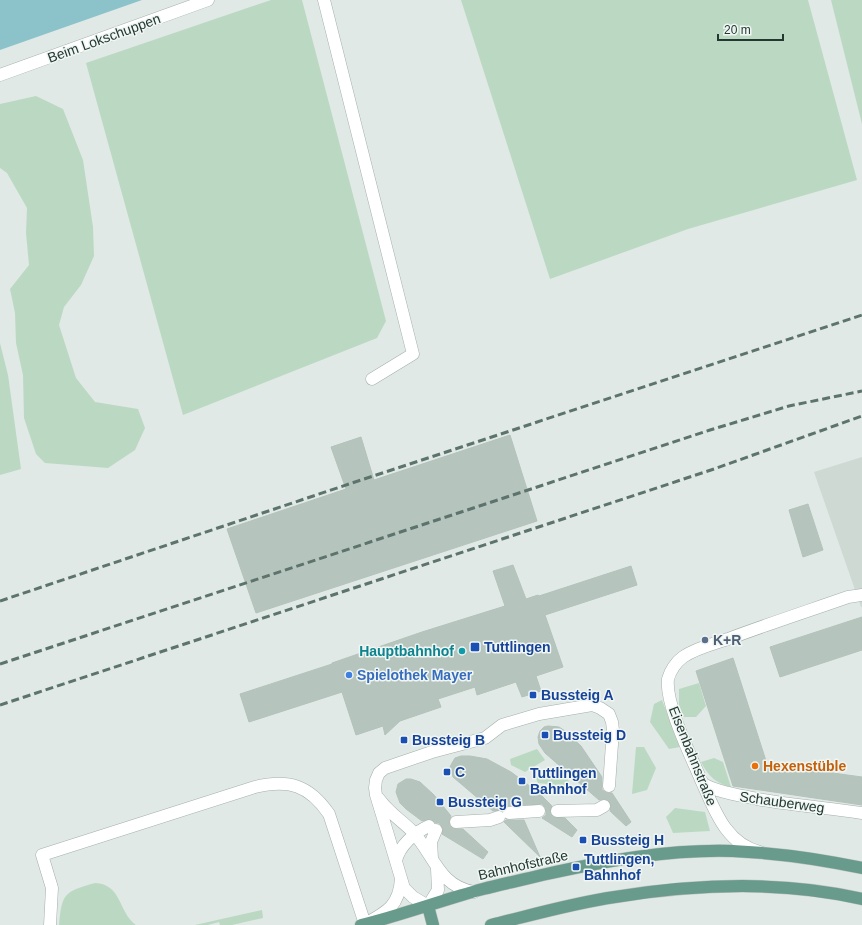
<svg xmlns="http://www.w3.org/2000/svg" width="862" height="925" viewBox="0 0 862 925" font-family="Arial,sans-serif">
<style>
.built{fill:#ced9d4}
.green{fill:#bbd9c2}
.water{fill:#8cc3ca}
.building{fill:#b6c4be;stroke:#b3c2bb}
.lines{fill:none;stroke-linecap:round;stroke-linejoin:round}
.service-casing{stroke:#a3b0ab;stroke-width:13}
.minor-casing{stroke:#a3b0ab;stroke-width:13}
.primary-casing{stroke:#bdc3c1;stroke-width:13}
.service{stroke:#fff;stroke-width:12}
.minor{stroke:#fff;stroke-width:12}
.primary{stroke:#689b8c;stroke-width:12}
.rail{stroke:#5d746d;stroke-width:3;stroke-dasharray:8 4;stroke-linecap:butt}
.service-dot{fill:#5c6f8a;stroke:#f0f6f3;stroke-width:1.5}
.transit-dot{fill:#1a4fb4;stroke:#f0f6f3;stroke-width:1.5}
.culture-dot{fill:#0f9aa8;stroke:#f0f6f3;stroke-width:1.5}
.shop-dot{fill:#3f7fe0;stroke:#f0f6f3;stroke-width:1.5}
.food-dot{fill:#e8710a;stroke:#f0f6f3;stroke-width:1.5}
.labels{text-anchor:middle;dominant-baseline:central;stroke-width:3;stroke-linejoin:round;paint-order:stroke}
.street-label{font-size:14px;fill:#223831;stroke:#f0f6f3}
.service-label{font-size:14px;font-weight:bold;fill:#4e5e75;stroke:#f0f6f3;text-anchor:start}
.transit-label{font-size:14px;font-weight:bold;fill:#164399;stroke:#f0f6f3;text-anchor:start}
.culture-label{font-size:14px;font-weight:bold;fill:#0d838f;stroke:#f0f6f3;text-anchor:end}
.shop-label{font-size:14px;font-weight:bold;fill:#366cbe;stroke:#f0f6f3;text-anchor:start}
.food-label{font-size:14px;font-weight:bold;fill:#c56008;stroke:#f0f6f3;text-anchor:start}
</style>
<rect width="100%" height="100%" fill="#e0e9e5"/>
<path class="built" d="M 862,457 L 862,607 L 861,607 L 814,472 Z"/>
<path class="green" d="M 271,0 L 302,0 L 386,321 L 377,338 L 183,415 L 86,63 Z
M 461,0 L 808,0 L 857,180 L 688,229 L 550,279 Z
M 831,0 L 862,0 L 862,124 Z
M 36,96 L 63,109 L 83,160 L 93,227 L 94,256 L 81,285 L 64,307 L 59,325 L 76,378 L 95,402 L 138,409 L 145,428 L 135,450 L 108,468 L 45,463 L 36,454 L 24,418 L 23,375 L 16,343 L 15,313 L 10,289 L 29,265 L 26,233 L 27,208 L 7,173 L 0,168 L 0,104 Z
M 0,343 L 8,375 L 21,469 L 0,475 Z
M 699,683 L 706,706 L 696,717 L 683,717 L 679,705 L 679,689 Z
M 662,700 L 680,747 L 669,749 L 650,722 L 654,704 Z
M 636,747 L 644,747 L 656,768 L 647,790 L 632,794 Z
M 537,749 L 545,760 L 525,772 L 511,765 L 510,759 Z
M 714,758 L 723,762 L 731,787 C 717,784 708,776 701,762 Z
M 557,769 L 569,781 L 568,786 L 538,783 L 535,776 Z
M 675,808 L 705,812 L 710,831 L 673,833 L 666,817 Z
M 95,883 C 122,884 118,912 136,925 L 59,925 C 62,893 64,892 95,883 Z
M 262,910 L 263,918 L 232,925 L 220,925 L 219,922 L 208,925 L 195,925 Z"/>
<path class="water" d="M 0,0 L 142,0 L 0,50 Z"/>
<path class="building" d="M 510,435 L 537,521 L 256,613 L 227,529 L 346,489 L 331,447 L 361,437 L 374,480 Z
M 808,504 L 823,550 L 803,557 L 789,510 Z
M 513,565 L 526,599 L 538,595 L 539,596 L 631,566 L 637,585 L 545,615 L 563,667 L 536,676 L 541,691 L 522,697 L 516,682 L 477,695 L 475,687 L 438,699 L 441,707 L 400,721 L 385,735 L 383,726 L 356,735 L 342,692 L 249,722 L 240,694 L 332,664 L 332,663 L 422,632 L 505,606 L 493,571 Z
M 862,617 L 862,650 L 780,677 L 770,647 Z
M 733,658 L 767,764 L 862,777 L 862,805 L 733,786 L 696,671 Z
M 548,726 L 559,727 L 565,731 L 581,746 L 602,777 L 602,790 L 608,793 L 612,793 L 631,822 L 626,826 L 610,811 L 611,806 L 608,800 L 604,799 L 599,800 L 545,753 L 539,744 L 538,737 L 540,731 L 544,727 Z
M 461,756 L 470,756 L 487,759 L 511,772 L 539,793 L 552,806 L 550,812 L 553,817 L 565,818 L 577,830 L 572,837 L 542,818 L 546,815 L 546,811 L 545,807 L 542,804 L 523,805 L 517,801 L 518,805 L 508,806 L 505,807 L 502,810 L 493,811 L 453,777 L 450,767 L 452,763 L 455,758 Z
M 406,779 L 411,779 L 420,782 L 434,795 L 451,816 L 449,822 L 450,826 L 456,829 L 463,829 L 488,852 L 483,859 L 442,834 L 443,829 L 439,823 L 436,823 L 430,819 L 422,821 L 406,809 L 400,803 L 396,792 L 398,784 Z
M 506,820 L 524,820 L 540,857 L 504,822 Z"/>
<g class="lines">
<g class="service-casing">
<path id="service" d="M 324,0 L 413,354 L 372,379
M 0,75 L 208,0
M 379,799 C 388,812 401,820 412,831 C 434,854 438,886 474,892
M 557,811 L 597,810 L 604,806
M 509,813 L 539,811
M 456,822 L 490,820 L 499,817
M 432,858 L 431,842 L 436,830
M 396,861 C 399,846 415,832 429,826
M 437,869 L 438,890 L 428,906 L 413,897 L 404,888 L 376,795 L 375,788 L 376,780 L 379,773 L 385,768 L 432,752 L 485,738 L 502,725 L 539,714 L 592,705 L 600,708 L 609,714 L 612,722 L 613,730 L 609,786
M 50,925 L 52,888 L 42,855 L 255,787 C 289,779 309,785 329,814 L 365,924 C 387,912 399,906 401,879"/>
</g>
<g class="minor-casing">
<path id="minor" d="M 703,784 C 720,793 739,795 757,799 C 792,805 827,808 862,813
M 760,852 C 725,844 714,808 701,780 C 691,756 665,704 668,679 C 670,671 676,662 683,657 C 696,648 713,644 728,639 C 768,624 808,611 848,597 L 862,595"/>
</g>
<g class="primary-casing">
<path id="primary" d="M 428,906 L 433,925
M 361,925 C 402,915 442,900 483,889 C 502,884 522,880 542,875 C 605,861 668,849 733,851 C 776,853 820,859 862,868
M 491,925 C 532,915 573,903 615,897 C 696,884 781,880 862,899"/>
</g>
<use href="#service" class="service"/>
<use href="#minor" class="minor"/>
<use href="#primary" class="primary"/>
<path class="rail" d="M 0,601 L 349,484 L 862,315
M 0,664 L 710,430 L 789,406 L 862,391
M 0,705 L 714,469 L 862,416"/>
</g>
<circle class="service-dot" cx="705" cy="640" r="4"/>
<g class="transit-dot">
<rect x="470" y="642" width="10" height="10" rx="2"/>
<rect x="529" y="691" width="8" height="8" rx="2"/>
<rect x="541" y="731" width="8" height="8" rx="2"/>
<rect x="400" y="736" width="8" height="8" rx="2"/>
<rect x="443" y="768" width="8" height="8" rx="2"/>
<rect x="518" y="777" width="8" height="8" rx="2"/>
<rect x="436" y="798" width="8" height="8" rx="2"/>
<rect x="579" y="836" width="8" height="8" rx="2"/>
<rect x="572" y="863" width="8" height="8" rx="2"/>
</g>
<circle class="culture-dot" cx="462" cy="651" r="4"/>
<circle class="shop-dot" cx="349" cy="675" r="4"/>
<circle class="food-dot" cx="755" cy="766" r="4"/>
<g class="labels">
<g class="street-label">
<text transform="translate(104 38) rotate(-20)">Beim Lokschuppen</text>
<text transform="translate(693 756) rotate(68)">Eisenbahnstraße</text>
<text transform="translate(782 802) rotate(8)">Schauberweg</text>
<text transform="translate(523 865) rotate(-13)">Bahnhofstraße</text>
</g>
<g class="service-label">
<text x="713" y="640">K+R</text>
</g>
<g class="transit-label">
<text x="484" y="647">Tuttlingen</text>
<text x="541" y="695">Bussteig A</text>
<text x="553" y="735">Bussteig D</text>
<text x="412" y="740">Bussteig B</text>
<text x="455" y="772">C</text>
<text x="530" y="773">Tuttlingen<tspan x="530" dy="16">Bahnhof</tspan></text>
<text x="448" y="802">Bussteig G</text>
<text x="591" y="840">Bussteig H</text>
<text x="584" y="859">Tuttlingen,<tspan x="584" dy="16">Bahnhof</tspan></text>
</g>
<g class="culture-label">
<text x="454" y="651">Hauptbahnhof</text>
</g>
<g class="shop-label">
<text x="357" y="675">Spielothek Mayer</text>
</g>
<g class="food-label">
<text x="763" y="766">Hexenstüble</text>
</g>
</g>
<path d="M718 34v6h65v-6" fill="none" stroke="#223831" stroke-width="2"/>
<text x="724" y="34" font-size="12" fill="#223831" stroke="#f0f6f3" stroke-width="3" paint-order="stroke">20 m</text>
</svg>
